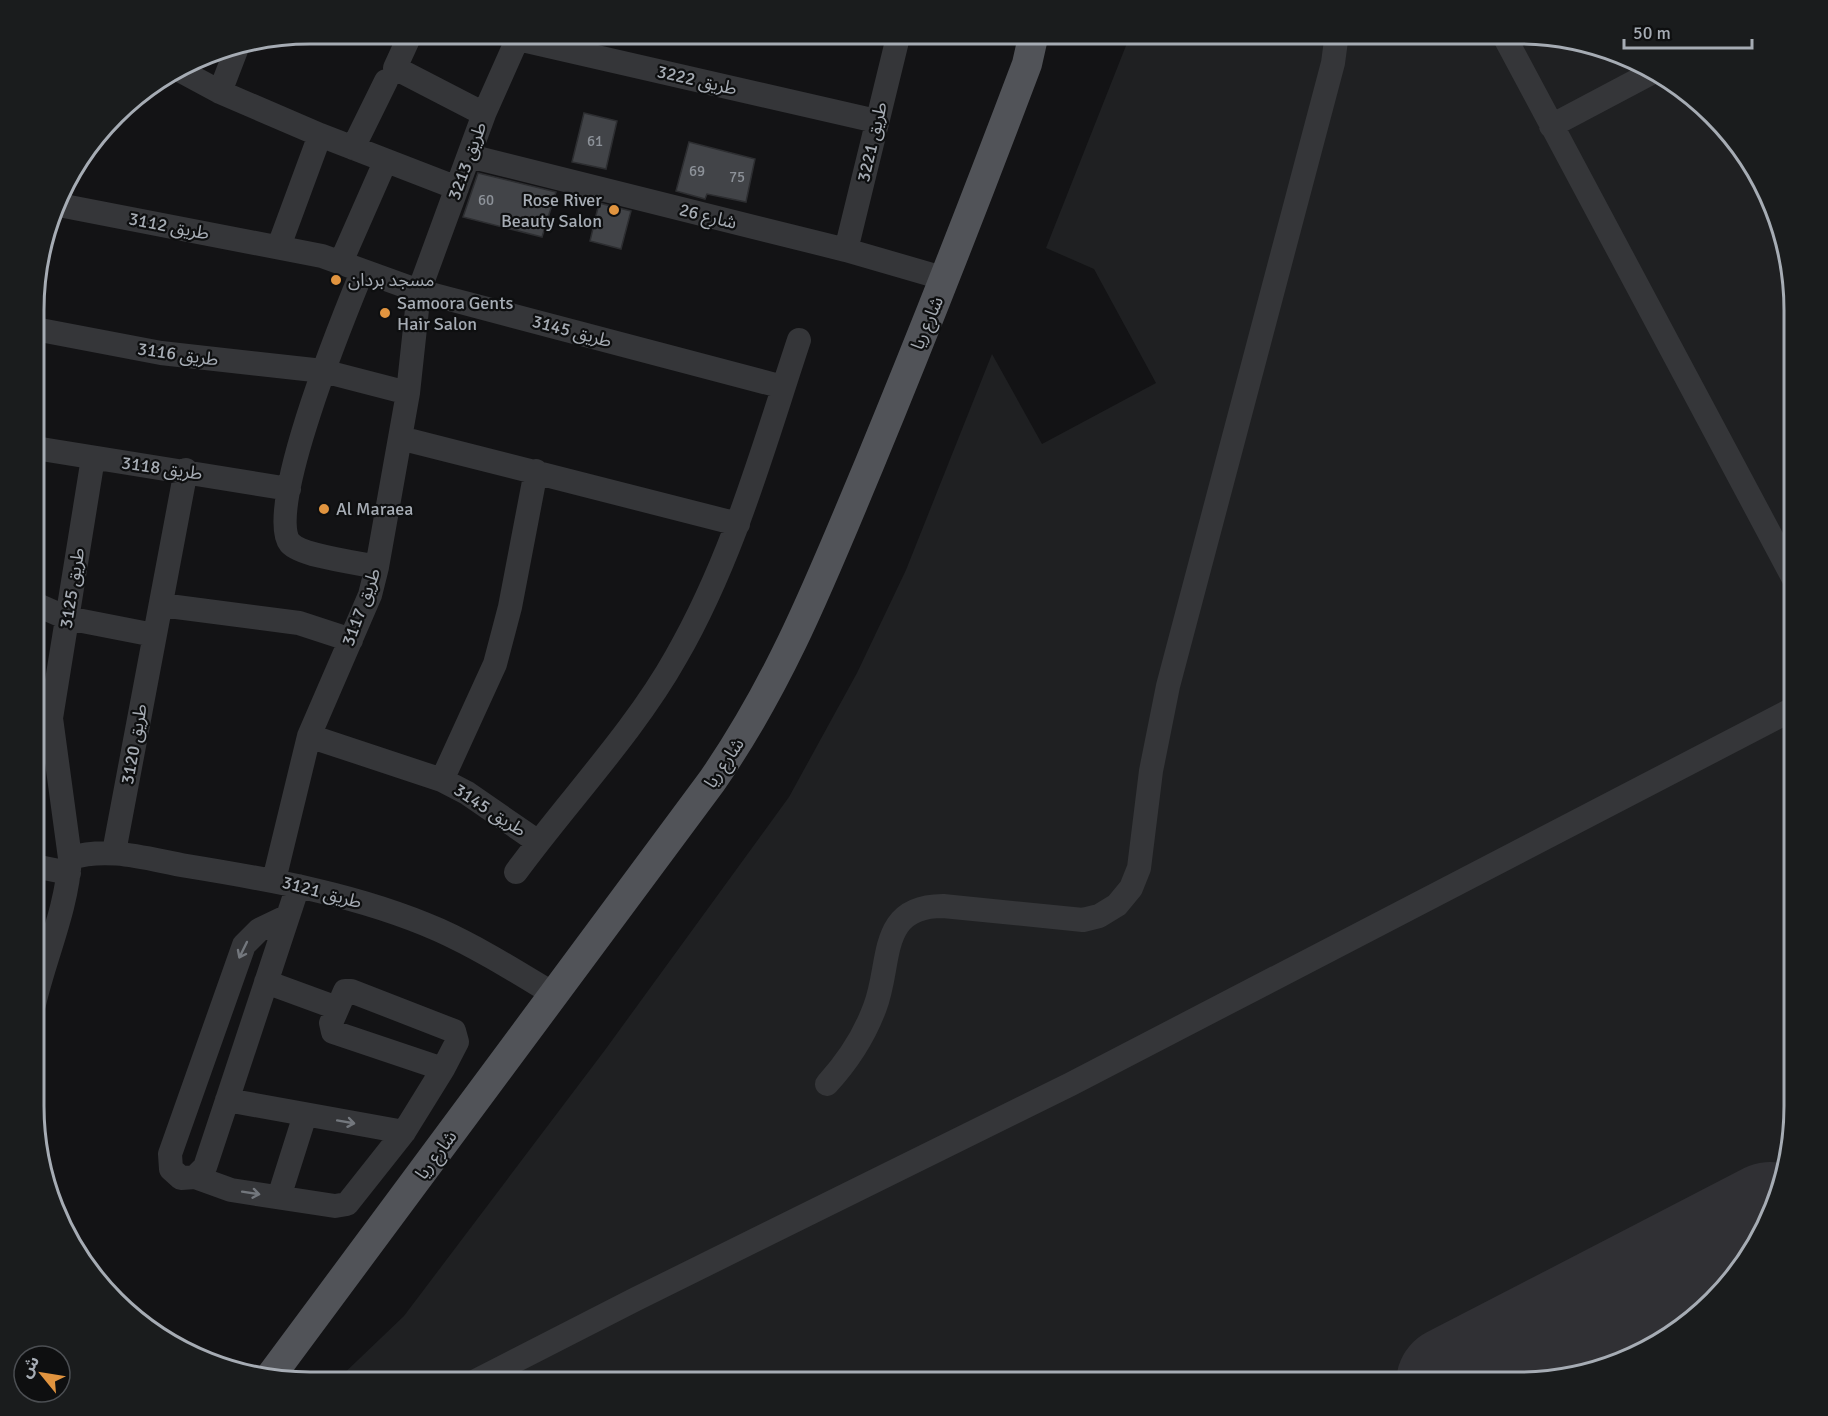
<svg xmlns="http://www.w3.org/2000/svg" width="1828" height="1416" viewBox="0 0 1828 1416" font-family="Signika,'Noto Sans Arabic',sans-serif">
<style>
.built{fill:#1f2022}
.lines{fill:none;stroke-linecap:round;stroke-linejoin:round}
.runway{stroke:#303034;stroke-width:114}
.building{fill:#424448;stroke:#2d2e31;stroke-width:1.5}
.minor{stroke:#353639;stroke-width:24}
.major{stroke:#515358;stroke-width:30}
.oneway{stroke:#73777d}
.poi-dot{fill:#e1943f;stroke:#0e0f10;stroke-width:2}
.labels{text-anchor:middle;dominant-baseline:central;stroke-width:4.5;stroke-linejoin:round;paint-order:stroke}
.number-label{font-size:15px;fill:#8d9299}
.street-label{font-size:18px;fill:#a6acb4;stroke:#0e0f10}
.poi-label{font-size:18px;fill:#a6acb4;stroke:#0e0f10;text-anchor:start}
.rim{fill:none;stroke:#a6acb4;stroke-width:3}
</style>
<rect width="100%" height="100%" fill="#131315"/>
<path class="built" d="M 1131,33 L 1536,34 L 1625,54 L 1701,102 L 1767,187 L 1795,309 L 1794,1125 L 1774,1213 L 1726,1289 L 1625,1362 L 1519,1383 L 335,1382 L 404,1316 L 605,1050 L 789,797 L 857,673 L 906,570 L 992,354 L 1042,444 L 1156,383 L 1094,269 L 1046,248 Z"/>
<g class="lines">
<path class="runway" d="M 1453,1383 L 1770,1219"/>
</g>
<path class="building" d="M 584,113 L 617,121 L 606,169 L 572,162 Z
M 689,142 L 755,159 L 746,202 L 707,194 L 705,199 L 676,191 Z
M 478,173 L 556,192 L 542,237 L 463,217 Z
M 599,203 L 631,211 L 621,249 L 590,241 Z"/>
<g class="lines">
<path class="minor" d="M 411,33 L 395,68 L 484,114
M 1503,34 L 1795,581
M 518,39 L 876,121
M 181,71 L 220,92 L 320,135 L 457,188
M 220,92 L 238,45
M 1551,126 L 1653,72
M 353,148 L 386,81
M 469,156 L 846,250 L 946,279
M 59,205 L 322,256 L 419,291 L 783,387
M 279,246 L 320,135
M 846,250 L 899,33
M 341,262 L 385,162
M 362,272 C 346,311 263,512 290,543 C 301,556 359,563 377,567
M 35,329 L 161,353 L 323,371 L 408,393
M 400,438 L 738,524
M 35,448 L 289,489
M 35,604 L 67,618 L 154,635
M 161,605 L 299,623 L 351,640
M 309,736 L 442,780 L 467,793 L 538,842
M 442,780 L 495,664 L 510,607 L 536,471
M 114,852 L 186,470
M 70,858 C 110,846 147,859 187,866 C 273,880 359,895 439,930 C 479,948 517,972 555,995
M 34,866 L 69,873
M 516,872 C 567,802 634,732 676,657 C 733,558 763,448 799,340
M 274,880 L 309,736 L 370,595 L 377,567 L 408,393 L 419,291 L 484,114 L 520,33
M 288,916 L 259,930 L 244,945 L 170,1154 L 171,1169 L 181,1178 L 195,1177 L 205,1167 L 298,886
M 266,982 L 337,1008
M 345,991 L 351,991 L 454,1031 L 457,1042 L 443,1069 L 333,1032 L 331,1023 Z
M 34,1004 C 45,956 67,909 70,858 L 51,718 L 93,458
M 827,1084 C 848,1061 864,1037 875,1007 C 892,963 877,906 943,906 L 1083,920 L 1099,916 L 1117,905 L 1131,888 L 1139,868 L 1151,771 L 1168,686 L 1333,63 L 1337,33
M 227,1100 L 404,1132
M 195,1177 L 231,1190 L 335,1206 L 347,1204 L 404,1132 L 443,1069
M 279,1197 L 305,1115
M 472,1383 L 636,1299 L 1071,1084 L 1795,708"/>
<path class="major" d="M 270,1377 L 712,781 C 782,680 822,577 869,465 C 924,332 976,199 1027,64 L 1034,33"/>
</g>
<defs><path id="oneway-shaft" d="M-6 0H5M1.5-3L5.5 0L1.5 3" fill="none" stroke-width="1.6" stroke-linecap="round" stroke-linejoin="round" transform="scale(1.5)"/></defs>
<g class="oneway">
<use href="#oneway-shaft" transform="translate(243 950) rotate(116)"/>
<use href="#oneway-shaft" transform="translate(346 1122) rotate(10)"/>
<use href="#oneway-shaft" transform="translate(251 1193) rotate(9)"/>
</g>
<g class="poi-dot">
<circle cx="614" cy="210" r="6"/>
<circle cx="336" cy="280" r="6"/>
<circle cx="385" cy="313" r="6"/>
<circle cx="324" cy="509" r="6"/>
</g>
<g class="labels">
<g class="number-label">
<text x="595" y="141">61</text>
<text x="697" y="171">69</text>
<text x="737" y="177">75</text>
<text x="486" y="200">60</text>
</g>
<g class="street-label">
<text transform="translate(697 80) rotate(13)">طريق 3222</text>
<text transform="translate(872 142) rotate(-77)">طريق 3221</text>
<text transform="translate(467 161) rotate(-70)">طريق 3213</text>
<text transform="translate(708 216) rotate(14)">شارع 26</text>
<text transform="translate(169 226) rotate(11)">طريق 3112</text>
<text transform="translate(927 323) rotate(-67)">شارع ريا</text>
<text transform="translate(572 331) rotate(15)">طريق 3145</text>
<text transform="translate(178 354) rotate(8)">طريق 3116</text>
<text transform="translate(162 468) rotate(8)">طريق 3118</text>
<text transform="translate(72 588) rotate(-81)">طريق 3125</text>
<text transform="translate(361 607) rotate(-70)">طريق 3117</text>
<text transform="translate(134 744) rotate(-80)">طريق 3120</text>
<text transform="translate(724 763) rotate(-56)">شارع ريا</text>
<text transform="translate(490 810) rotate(33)">طريق 3145</text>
<text transform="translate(322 892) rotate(15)">طريق 3121</text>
<text transform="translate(436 1155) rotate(-53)">شارع ريا</text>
</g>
<g class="poi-label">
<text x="602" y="200" text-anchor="end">Rose River<tspan x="602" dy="21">Beauty Salon</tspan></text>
<text x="348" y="280">مسجد بردان</text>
<text x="397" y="303">Samoora Gents<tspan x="397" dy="21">Hair Salon</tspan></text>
<text x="336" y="509">Al Maraea</text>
</g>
</g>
<path d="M0 0H1828V1416H0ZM310 44H1518A266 266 0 0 1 1784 310V1106A266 266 0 0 1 1518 1372H310A266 266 0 0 1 44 1106V310A266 266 0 0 1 310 44Z" fill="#1a1c1d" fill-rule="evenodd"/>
<path class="rim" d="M310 44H1518A266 266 0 0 1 1784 310V1106A266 266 0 0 1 1518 1372H310A266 266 0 0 1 44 1106V310A266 266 0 0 1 310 44Z"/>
<g transform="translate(42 1374) rotate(300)"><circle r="28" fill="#0e0f10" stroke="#4b4e52" stroke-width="1.5"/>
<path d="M0-4.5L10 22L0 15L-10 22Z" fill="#e1943f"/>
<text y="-9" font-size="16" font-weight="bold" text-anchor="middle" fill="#a6acb4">ش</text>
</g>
<path d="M1624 39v9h128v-9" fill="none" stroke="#a6acb4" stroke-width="3"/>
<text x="1633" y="39" font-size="18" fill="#a6acb4" stroke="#0e0f10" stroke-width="4.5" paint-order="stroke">50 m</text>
</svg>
